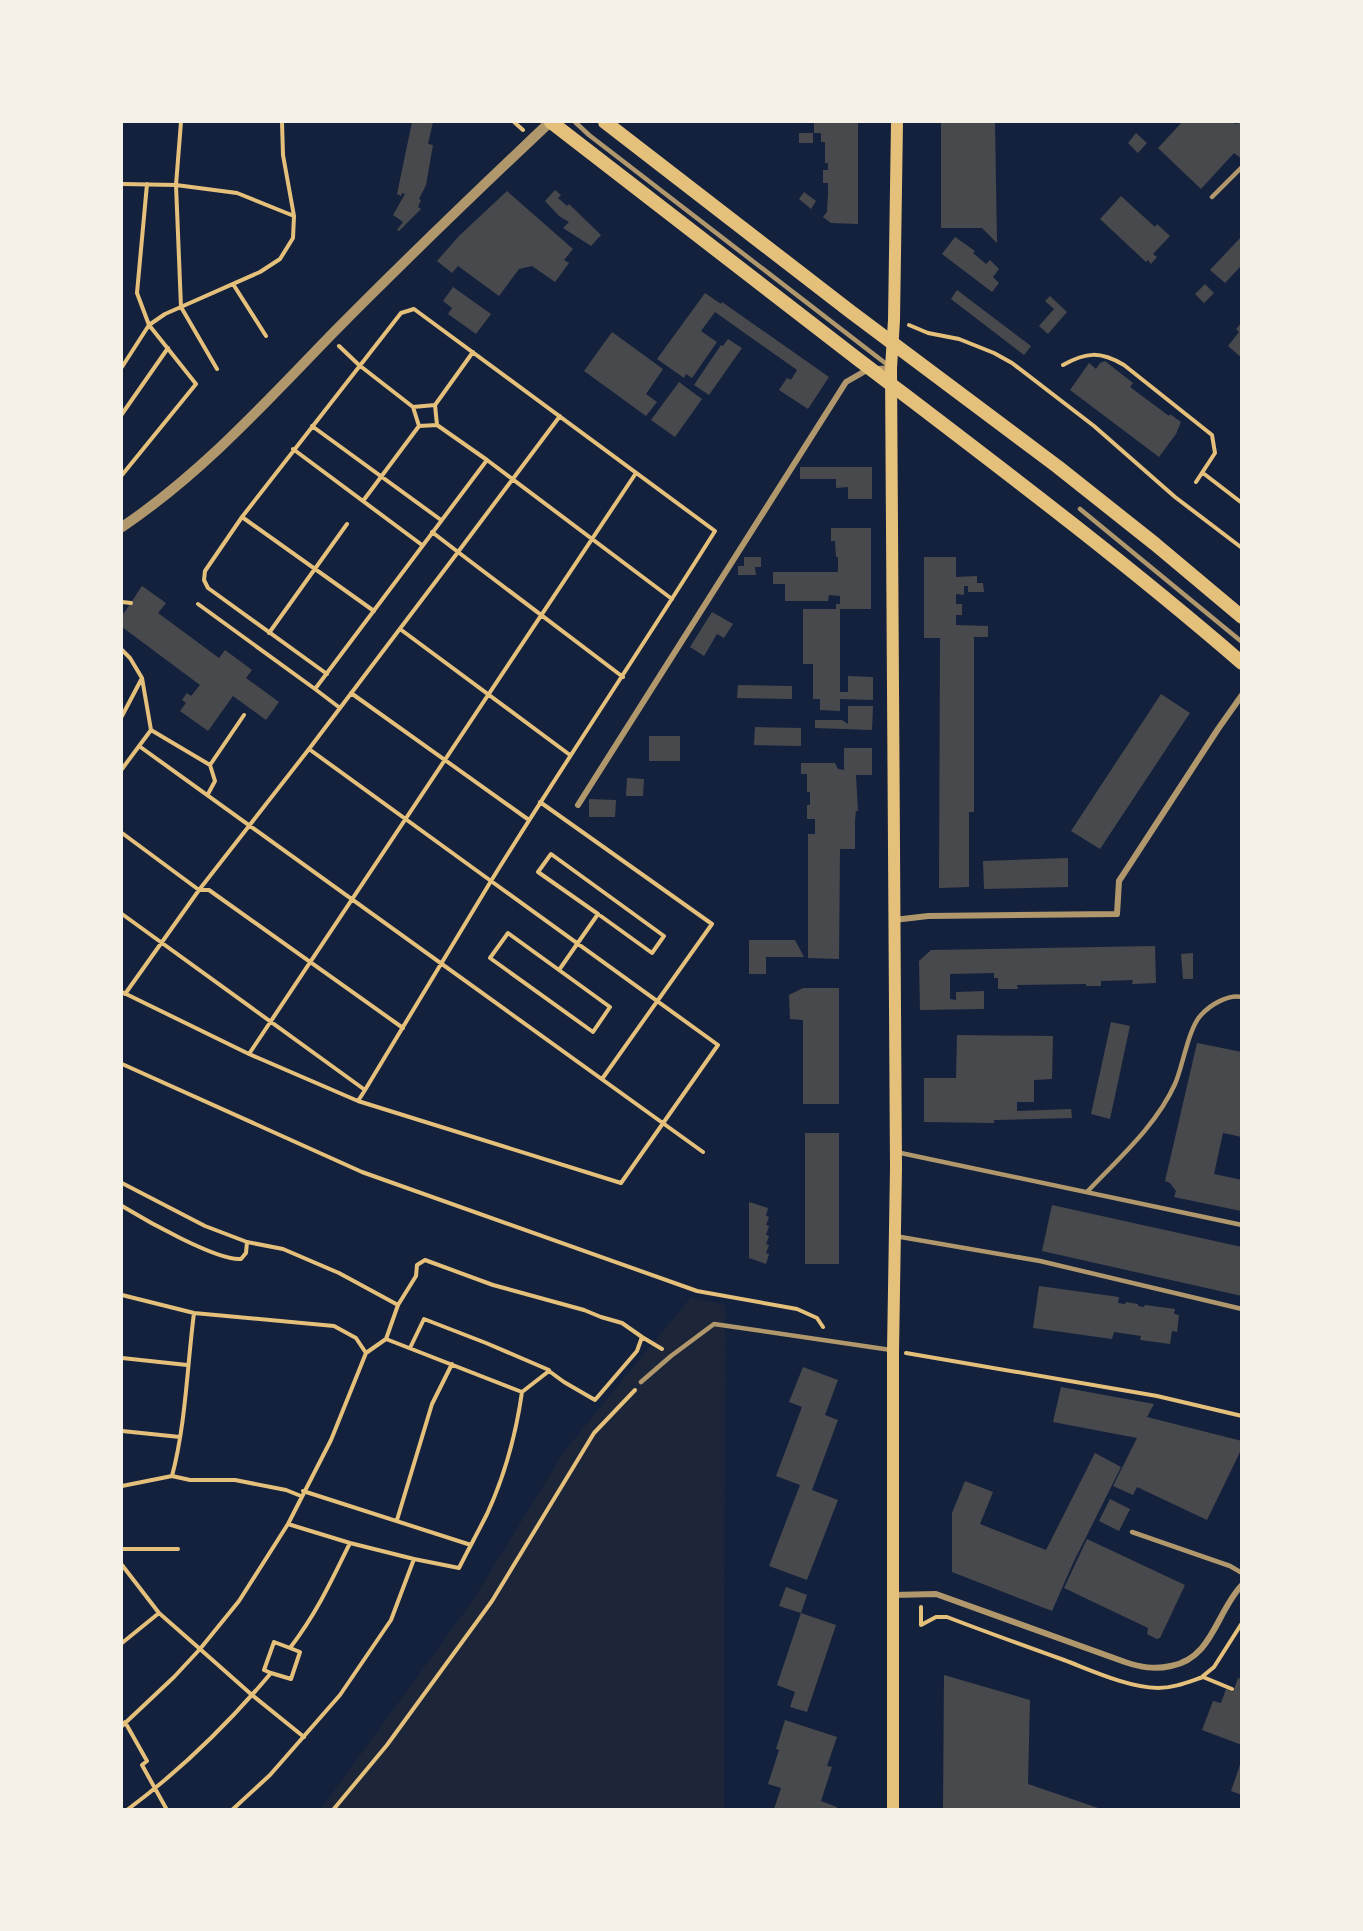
<svg xmlns="http://www.w3.org/2000/svg" width="1363" height="1931" viewBox="0 0 1363 1931" font-family="'Asap Condensed',sans-serif">
<style>
.green{fill:#1d2539}
.building{fill:#48494c}
.lines{fill:none;stroke-linecap:round;stroke-linejoin:round}
.path{stroke:#e5c07b;stroke-width:4}
.service{stroke:#b1986c;stroke-width:4.5}
.minor{stroke:#b1986c;stroke-width:6}
.tertiary{stroke:#b1986c;stroke-width:10}
.secondary{stroke:#e5c07b;stroke-width:12}
.trunk{stroke:#e5c07b;stroke-width:14}
</style>
<rect width="100%" height="100%" fill="#14213d"/>
<path class="green" d="M 691,1297 L 725,1305 L 724,1809 L 320,1810 L 471,1603 L 566,1449 Z"/>
<path class="building" d="M 412,122 L 433,122 L 428,144 L 433,145 L 426,185 L 419,199 L 421,200 L 418,207 L 421,209 L 399,231 L 397,230 L 403,222 L 393,215 L 405,194 L 402,193 L 401,196 L 397,194 Z
M 814,122 L 858,122 L 858,224 L 831,223 L 823,217 L 827,212 L 828,193 L 828,183 L 823,183 L 823,170 L 828,170 L 828,163 L 825,163 L 825,142 L 821,142 L 821,133 L 814,133 Z
M 941,122 L 995,122 L 997,243 L 982,228 L 941,228 Z
M 1182,122 L 1233,122 L 1236,124 L 1242,122 L 1242,159 L 1234,153 L 1201,189 L 1158,148 Z
M 799,133 L 813,133 L 813,143 L 799,143 Z
M 1136,133 L 1147,143 L 1138,153 L 1128,143 Z
M 555,190 L 561,195 L 558,198 L 567,206 L 569,204 L 601,235 L 591,246 L 563,228 L 569,222 L 559,216 L 545,201 Z
M 507,191 L 573,249 L 564,260 L 569,263 L 555,282 L 532,266 L 519,269 L 499,296 L 458,266 L 452,273 L 437,261 L 459,236 Z
M 804,192 L 816,201 L 811,209 L 799,199 Z
M 1121,196 L 1155,227 L 1157,224 L 1170,236 L 1153,254 L 1157,257 L 1151,264 L 1148,260 L 1146,262 L 1100,219 Z
M 1242,236 L 1242,265 L 1225,283 L 1210,270 Z
M 955,237 L 975,251 L 973,253 L 986,264 L 990,260 L 999,269 L 993,277 L 999,283 L 992,292 L 942,254 Z
M 1205,284 L 1214,293 L 1204,303 L 1195,294 Z
M 453,287 L 491,314 L 476,334 L 448,314 L 452,308 L 443,301 Z
M 957,290 L 1031,346 L 1024,355 L 951,299 Z
M 705,293 L 721,304 L 722,302 L 829,377 L 808,409 L 779,390 L 787,378 L 791,380 L 797,370 L 715,312 L 701,331 L 717,342 L 692,378 L 686,374 L 684,378 L 657,359 Z
M 1050,296 L 1067,312 L 1048,334 L 1039,326 L 1054,309 L 1045,301 Z
M 1242,322 L 1242,358 L 1228,346 L 1239,332 L 1236,329 Z
M 612,332 L 663,369 L 646,394 L 657,402 L 646,416 L 584,371 Z
M 728,339 L 742,348 L 709,395 L 694,385 L 721,345 L 723,346 Z
M 1105,361 L 1133,383 L 1130,387 L 1169,416 L 1170,414 L 1181,422 L 1176,434 L 1159,457 L 1070,390 L 1089,363 L 1096,369 L 1100,363 Z
M 679,382 L 702,399 L 675,437 L 651,420 Z
M 800,467 L 872,467 L 872,499 L 848,499 L 848,487 L 836,488 L 836,479 L 800,479 Z
M 831,528 L 871,528 L 871,609 L 840,609 L 840,692 L 848,692 L 848,676 L 873,677 L 873,700 L 840,699 L 840,711 L 820,710 L 820,699 L 813,699 L 813,664 L 803,664 L 803,609 L 836,609 L 836,604 L 840,604 L 840,596 L 829,595 L 828,601 L 785,601 L 785,584 L 773,584 L 773,572 L 838,572 L 838,557 L 836,557 L 835,541 L 831,541 Z
M 744,557 L 761,557 L 761,567 L 755,567 L 756,575 L 738,575 L 738,566 L 744,566 Z
M 924,557 L 956,557 L 956,577 L 977,576 L 977,583 L 983,583 L 984,592 L 968,592 L 968,586 L 964,586 L 964,595 L 956,594 L 956,604 L 962,604 L 962,615 L 956,615 L 956,625 L 988,626 L 988,637 L 974,637 L 974,812 L 969,812 L 969,887 L 939,888 L 940,638 L 924,638 Z
M 142,586 L 166,603 L 158,613 L 219,658 L 225,650 L 252,670 L 246,678 L 279,702 L 266,720 L 233,696 L 208,731 L 180,711 L 186,703 L 182,700 L 187,693 L 191,696 L 200,685 L 122,627 L 122,616 Z
M 712,612 L 733,624 L 724,638 L 717,634 L 704,656 L 690,647 Z
M 738,685 L 792,686 L 792,699 L 737,698 Z
M 1161,694 L 1190,713 L 1100,849 L 1071,831 Z
M 848,706 L 873,706 L 872,730 L 815,728 L 815,720 L 842,720 L 848,724 Z
M 755,727 L 801,728 L 801,746 L 754,745 Z
M 649,736 L 680,736 L 680,761 L 649,761 Z
M 844,748 L 872,748 L 872,775 L 856,775 L 858,811 L 856,811 L 855,820 L 855,849 L 840,849 L 839,959 L 808,958 L 808,834 L 815,834 L 815,819 L 807,819 L 807,805 L 810,805 L 810,792 L 807,792 L 807,774 L 801,774 L 801,763 L 835,763 L 838,769 L 844,770 Z
M 627,778 L 644,779 L 643,796 L 626,796 Z
M 589,799 L 616,800 L 615,817 L 589,817 Z
M 1068,858 L 1068,887 L 984,889 L 983,861 Z
M 749,940 L 795,940 L 804,957 L 766,957 L 766,974 L 749,974 Z
M 1155,946 L 1156,983 L 1132,984 L 1133,980 L 1101,981 L 1101,986 L 1086,986 L 1086,984 L 1017,985 L 1018,989 L 998,989 L 998,978 L 994,978 L 994,973 L 950,974 L 950,999 L 956,1000 L 956,992 L 984,991 L 984,1009 L 920,1010 L 919,961 L 931,950 Z
M 1193,953 L 1193,979 L 1183,979 L 1181,954 Z
M 803,988 L 839,988 L 839,1104 L 803,1104 L 803,1020 L 790,1019 L 789,995 Z
M 1111,1022 L 1130,1026 L 1110,1119 L 1091,1114 Z
M 957,1035 L 1053,1036 L 1052,1079 L 1034,1080 L 1034,1102 L 1017,1102 L 1017,1111 L 1071,1109 L 1072,1118 L 994,1120 L 994,1123 L 924,1122 L 924,1078 L 956,1078 Z
M 1197,1043 L 1242,1052 L 1242,1137 L 1223,1133 L 1214,1174 L 1242,1180 L 1241,1211 L 1174,1197 L 1176,1191 L 1170,1183 L 1165,1181 Z
M 805,1133 L 839,1133 L 839,1264 L 805,1264 Z
M 749,1202 L 768,1208 L 766,1216 L 769,1217 L 766,1225 L 769,1226 L 766,1235 L 769,1236 L 766,1244 L 769,1245 L 766,1253 L 769,1254 L 766,1264 L 749,1258 Z
M 1052,1205 L 1242,1247 L 1242,1296 L 1042,1251 Z
M 1039,1286 L 1119,1297 L 1118,1303 L 1125,1304 L 1126,1302 L 1138,1304 L 1138,1306 L 1144,1307 L 1145,1305 L 1175,1309 L 1174,1314 L 1179,1315 L 1177,1332 L 1172,1331 L 1170,1344 L 1140,1340 L 1141,1336 L 1114,1332 L 1112,1339 L 1033,1328 Z
M 803,1367 L 838,1380 L 825,1415 L 838,1420 L 812,1490 L 838,1500 L 807,1580 L 769,1566 L 800,1485 L 776,1476 L 802,1407 L 789,1402 Z
M 1061,1387 L 1154,1404 L 1147,1417 L 1242,1441 L 1242,1448 L 1207,1520 L 1137,1487 L 1133,1495 L 1113,1486 L 1137,1438 L 1053,1422 Z
M 1095,1453 L 1121,1467 L 1074,1561 L 1052,1611 L 952,1572 L 952,1513 L 965,1481 L 993,1492 L 980,1524 L 1046,1550 Z
M 1110,1499 L 1130,1509 L 1119,1531 L 1099,1521 Z
M 1087,1539 L 1185,1585 L 1160,1638 L 1157,1639 L 1147,1634 L 1148,1628 L 1064,1588 Z
M 786,1587 L 807,1595 L 801,1613 L 779,1606 Z
M 801,1613 L 836,1625 L 807,1712 L 790,1707 L 795,1692 L 777,1685 Z
M 944,1675 L 1030,1700 L 1028,1784 L 1101,1809 L 943,1809 Z
M 1238,1678 L 1242,1679 L 1242,1745 L 1202,1730 L 1213,1701 L 1221,1703 L 1226,1689 L 1233,1692 Z
M 785,1720 L 837,1737 L 827,1766 L 832,1767 L 821,1801 L 837,1807 L 836,1809 L 774,1809 L 781,1788 L 768,1784 L 779,1750 L 776,1749 Z
M 1241,1762 L 1242,1762 L 1242,1795 L 1231,1791 Z"/>
<g class="lines">
<path class="path" d="M 181,122 L 176,185 L 181,307 L 217,369
M 514,122 L 523,130
M 122,184 L 176,185 L 237,193 L 294,216
M 233,284 L 266,336
M 909,325 L 928,333 L 959,339 L 994,353 L 1012,363 L 1094,426 L 1175,497 L 1242,548
M 1063,365 C 1086,352 1100,351 1124,365 L 1212,435 L 1215,453 L 1196,482
M 122,367 L 149,325 L 165,314 L 260,272 L 280,259 L 293,238 L 294,216 L 283,155 L 282,122
M 435,405 L 473,352
M 413,407 L 419,426
M 122,414 L 168,348
M 560,416 L 458,552 L 623,677
M 312,426 L 441,520
M 293,449 L 422,545
M 487,460 L 672,599
M 1203,473 L 1242,503
M 122,475 L 196,384 L 149,325 L 137,293 L 147,184
M 363,501 L 419,426 L 437,425
M 242,517 L 205,571 L 204,580 L 208,588 L 327,674
M 122,602 L 131,603
M 198,604 L 315,689 L 487,460 L 437,425 L 435,405 L 413,407 L 359,365 L 339,346
M 400,629 L 570,755
M 269,633 L 347,524
M 122,650 L 130,658 L 142,678 L 122,716
M 315,689 L 340,708
M 351,693 L 529,820
M 151,730 L 210,765 L 215,781 L 208,794
M 139,746 L 703,1152
M 309,749 L 458,552 L 432,532
M 210,765 L 244,715
M 122,769 L 151,730 L 142,678
M 540,802 L 712,924 L 602,1079
M 122,833 L 199,890 L 209,890 L 403,1028
M 122,914 L 365,1090 L 491,881 L 718,1045 L 621,1183 L 358,1101
M 559,970 L 610,1007 L 593,1032 L 490,958 L 508,933 L 559,970 L 598,914 L 652,953 L 664,936 L 551,854 L 538,872 L 598,914
M 122,992 L 249,1054 L 358,1101 L 365,1090
M 125,994 L 199,890 L 309,749 L 491,881 C 564,763 641,649 715,531 L 414,309 L 401,313 L 242,517 L 374,611
M 249,1054 L 636,473
M 122,1064 L 362,1172 L 697,1291 L 797,1309 L 817,1318 L 823,1327
M 122,1183 L 205,1226 L 247,1242 L 283,1249 L 339,1273 L 398,1305
M 122,1206 C 145,1220 217,1261 241,1259 L 246,1253 L 247,1242
M 122,1295 L 194,1313 L 334,1326 L 356,1338 L 366,1353 L 386,1339 L 522,1392 L 549,1371 L 564,1382 L 595,1400 L 637,1351 L 642,1337 L 622,1323 L 601,1317 L 584,1310 L 493,1285 L 425,1260 L 417,1265 L 416,1276 L 398,1305 L 386,1339
M 642,1337 L 662,1349
M 410,1348 L 424,1319 L 486,1343 L 549,1370
M 906,1353 L 1157,1396 L 1242,1416
M 122,1358 L 187,1365
M 122,1431 L 180,1437
M 172,1476 C 186,1423 187,1367 194,1313
M 122,1486 L 172,1476 L 190,1480 L 235,1480 L 286,1490 L 301,1496
M 303,1491 L 471,1545
M 397,1520 L 432,1404 L 452,1364
M 288,1524 L 350,1543 L 414,1559
M 122,1549 L 178,1549
M 122,1565 L 159,1613 L 200,1649 L 174,1677 L 122,1726
M 921,1607 L 921,1625 L 936,1617 L 947,1617 C 986,1632 1025,1646 1064,1660 C 1093,1671 1127,1687 1158,1688 C 1174,1688 1188,1682 1203,1677 L 1232,1689
M 122,1643 L 159,1613
M 271,1673 L 264,1670 L 274,1642 L 290,1648
M 1203,1676 L 1214,1667 L 1242,1623
M 125,1722 L 147,1761 L 142,1765 L 167,1810
M 304,1737 L 252,1695 L 200,1649 L 239,1601 L 288,1524 L 331,1440 L 366,1353
M 127,1810 C 181,1770 228,1724 271,1673 L 291,1679 L 300,1652 L 290,1648 C 316,1614 331,1582 350,1543
M 232,1810 L 270,1775 L 340,1695 L 391,1620 L 414,1559 L 459,1568 C 468,1550 478,1532 487,1514 C 505,1475 516,1434 522,1392
M 333,1810 L 387,1745 L 492,1601 L 594,1433 L 635,1390"/>
<path class="service" d="M 575,122 L 589,135 L 889,366
M 1212,197 L 1242,167
M 1080,509 L 1242,642
M 896,1152 L 1242,1225
M 1087,1192 C 1118,1159 1156,1126 1175,1084 C 1183,1066 1188,1029 1201,1015 C 1210,1005 1228,994 1242,997
M 895,1236 L 1040,1261 L 1242,1309
M 641,1382 L 671,1356 L 714,1324 L 891,1350
M 1132,1532 L 1230,1566 L 1242,1573"/>
<path class="minor" d="M 578,805 L 846,382 L 867,370 L 891,368
M 894,920 L 928,916 L 1117,914 L 1119,881 L 1218,729 L 1242,695
M 893,1595 L 936,1594 L 1125,1662 C 1140,1667 1154,1670 1171,1666 C 1213,1658 1216,1612 1242,1585"/>
<path class="tertiary" d="M 122,527 C 201,474 266,402 332,334 C 403,262 477,191 550,122"/>
<path class="secondary" d="M 893,1810 L 893,1351 L 896,1168 L 891,368 L 894,320 L 897,122"/>
<path class="trunk" d="M 551,122 C 652,200 753,279 855,357 C 986,457 1117,555 1242,663
M 605,122 L 851,312 L 1058,467 L 1155,544 L 1242,617"/>
</g>
<rect width="1363" height="1931" fill="none" stroke="#f6f1e7" stroke-width="246"/>
</svg>
